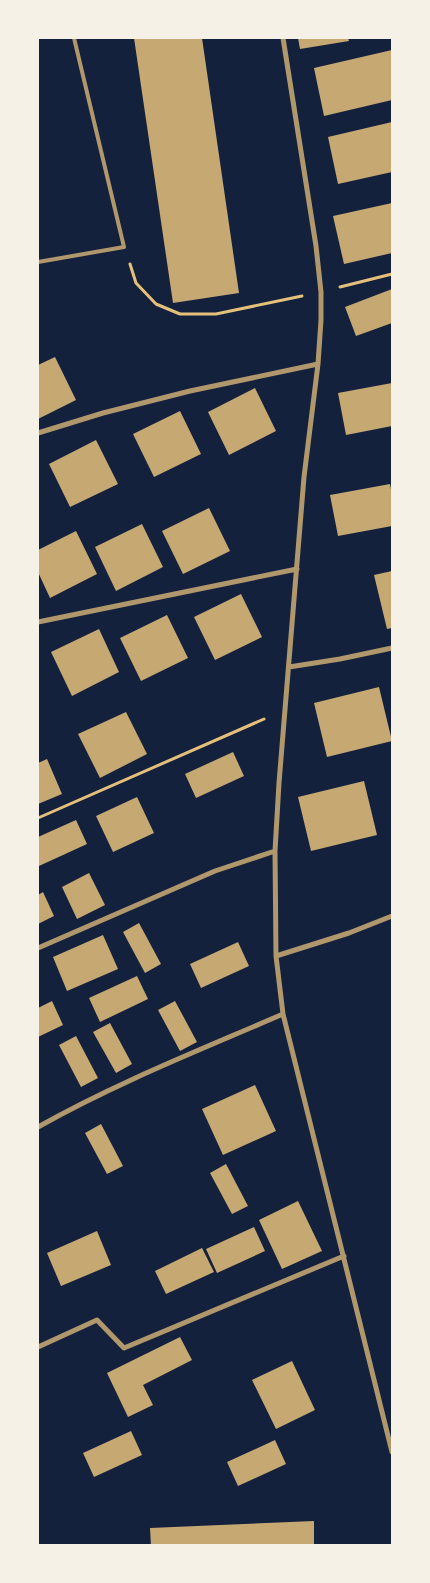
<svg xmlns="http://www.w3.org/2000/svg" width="430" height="1583" viewBox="0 0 430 1583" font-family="Roboto,sans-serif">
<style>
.building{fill:#c6a872}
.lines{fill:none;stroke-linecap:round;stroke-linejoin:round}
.path{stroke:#e5c07b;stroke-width:3}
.service{stroke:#b1986c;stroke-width:4}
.minor{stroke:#b1986c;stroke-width:5}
</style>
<rect width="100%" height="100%" fill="#14213d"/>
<path class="building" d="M 134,38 L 202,38 L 239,293 L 173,303 Z
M 298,38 L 348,38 L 349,41 L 300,49 Z
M 392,50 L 392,100 L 324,116 L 314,68 Z
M 392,122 L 392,172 L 338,184 L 328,137 Z
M 392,203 L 392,253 L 344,264 L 333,216 Z
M 392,289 L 392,323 L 356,336 L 345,307 Z
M 55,357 L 76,400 L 38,419 L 38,365 Z
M 392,383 L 392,426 L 346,435 L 338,393 Z
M 255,388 L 276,431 L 229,455 L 208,412 Z
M 180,411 L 201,454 L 154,477 L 133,434 Z
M 96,440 L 118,484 L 70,507 L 49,464 Z
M 390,484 L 392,495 L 392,526 L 338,536 L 330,495 Z
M 209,508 L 230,551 L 183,574 L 162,531 Z
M 142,524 L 163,567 L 116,591 L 95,547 Z
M 76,531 L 97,574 L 50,598 L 38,572 L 38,550 Z
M 392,571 L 392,628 L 387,629 L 374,575 Z
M 241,594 L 262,637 L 215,660 L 194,617 Z
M 167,615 L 188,658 L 141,681 L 120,638 Z
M 99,629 L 119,672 L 72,696 L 51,652 Z
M 379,687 L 392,741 L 327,757 L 314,703 Z
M 126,712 L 147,754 L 100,778 L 78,734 Z
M 233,752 L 244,776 L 196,798 L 185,774 Z
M 47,759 L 62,794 L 38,804 L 38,763 Z
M 364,781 L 377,835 L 311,851 L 298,797 Z
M 137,797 L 154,833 L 113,852 L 96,816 Z
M 76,820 L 87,844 L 39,866 L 38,861 L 38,837 Z
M 89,873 L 105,905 L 77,919 L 62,887 Z
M 43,892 L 54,916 L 38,924 L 38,895 Z
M 139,923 L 161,964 L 145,973 L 123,932 Z
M 103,935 L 118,969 L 67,991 L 53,957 Z
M 238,942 L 249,966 L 201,988 L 190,964 Z
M 137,976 L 148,999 L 100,1022 L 89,998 Z
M 52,1001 L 63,1025 L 38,1037 L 38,1008 Z
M 175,1001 L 197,1042 L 180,1051 L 158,1010 Z
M 110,1023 L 132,1064 L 116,1073 L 93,1032 Z
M 76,1036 L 98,1078 L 81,1087 L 59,1045 Z
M 255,1085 L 276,1131 L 223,1155 L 202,1109 Z
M 101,1124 L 123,1166 L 107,1174 L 85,1133 Z
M 226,1164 L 248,1206 L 232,1214 L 210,1173 Z
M 298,1201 L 322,1251 L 282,1269 L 259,1220 Z
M 254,1227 L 265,1251 L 217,1273 L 206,1249 Z
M 97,1231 L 111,1265 L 61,1286 L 47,1253 Z
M 202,1248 L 214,1272 L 166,1294 L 155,1271 Z
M 180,1337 L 192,1360 L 143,1385 L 153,1405 L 128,1417 L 107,1373 Z
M 292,1361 L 315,1410 L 276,1429 L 252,1380 Z
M 131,1431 L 142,1455 L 94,1477 L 83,1453 Z
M 275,1440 L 286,1464 L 238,1486 L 227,1462 Z
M 314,1521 L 314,1546 L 151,1546 L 150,1528 Z"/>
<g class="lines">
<path class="path" d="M 130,264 L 136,283 L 156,304 L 180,314 L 216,314 L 302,296
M 340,287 L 392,274
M 38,818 L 264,719"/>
<path class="service" d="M 38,262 L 124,247 L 74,38"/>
<path class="minor" d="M 283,38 L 316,246 L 321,292 L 321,320 L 318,364 L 304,477 L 279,783 L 275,851 L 276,956 L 283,1014 L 392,1452
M 38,433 L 103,413 L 190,391 L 318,364
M 38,622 L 297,569
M 289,667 L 340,659 L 392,648
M 38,948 L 215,871 L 275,851
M 276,956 L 349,933 L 392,916
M 38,1127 C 116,1083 200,1050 283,1014
M 38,1347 L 97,1320 L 124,1348 L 344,1256"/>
</g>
<rect width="430" height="1583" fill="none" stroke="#f6f1e7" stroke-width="78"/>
</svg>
